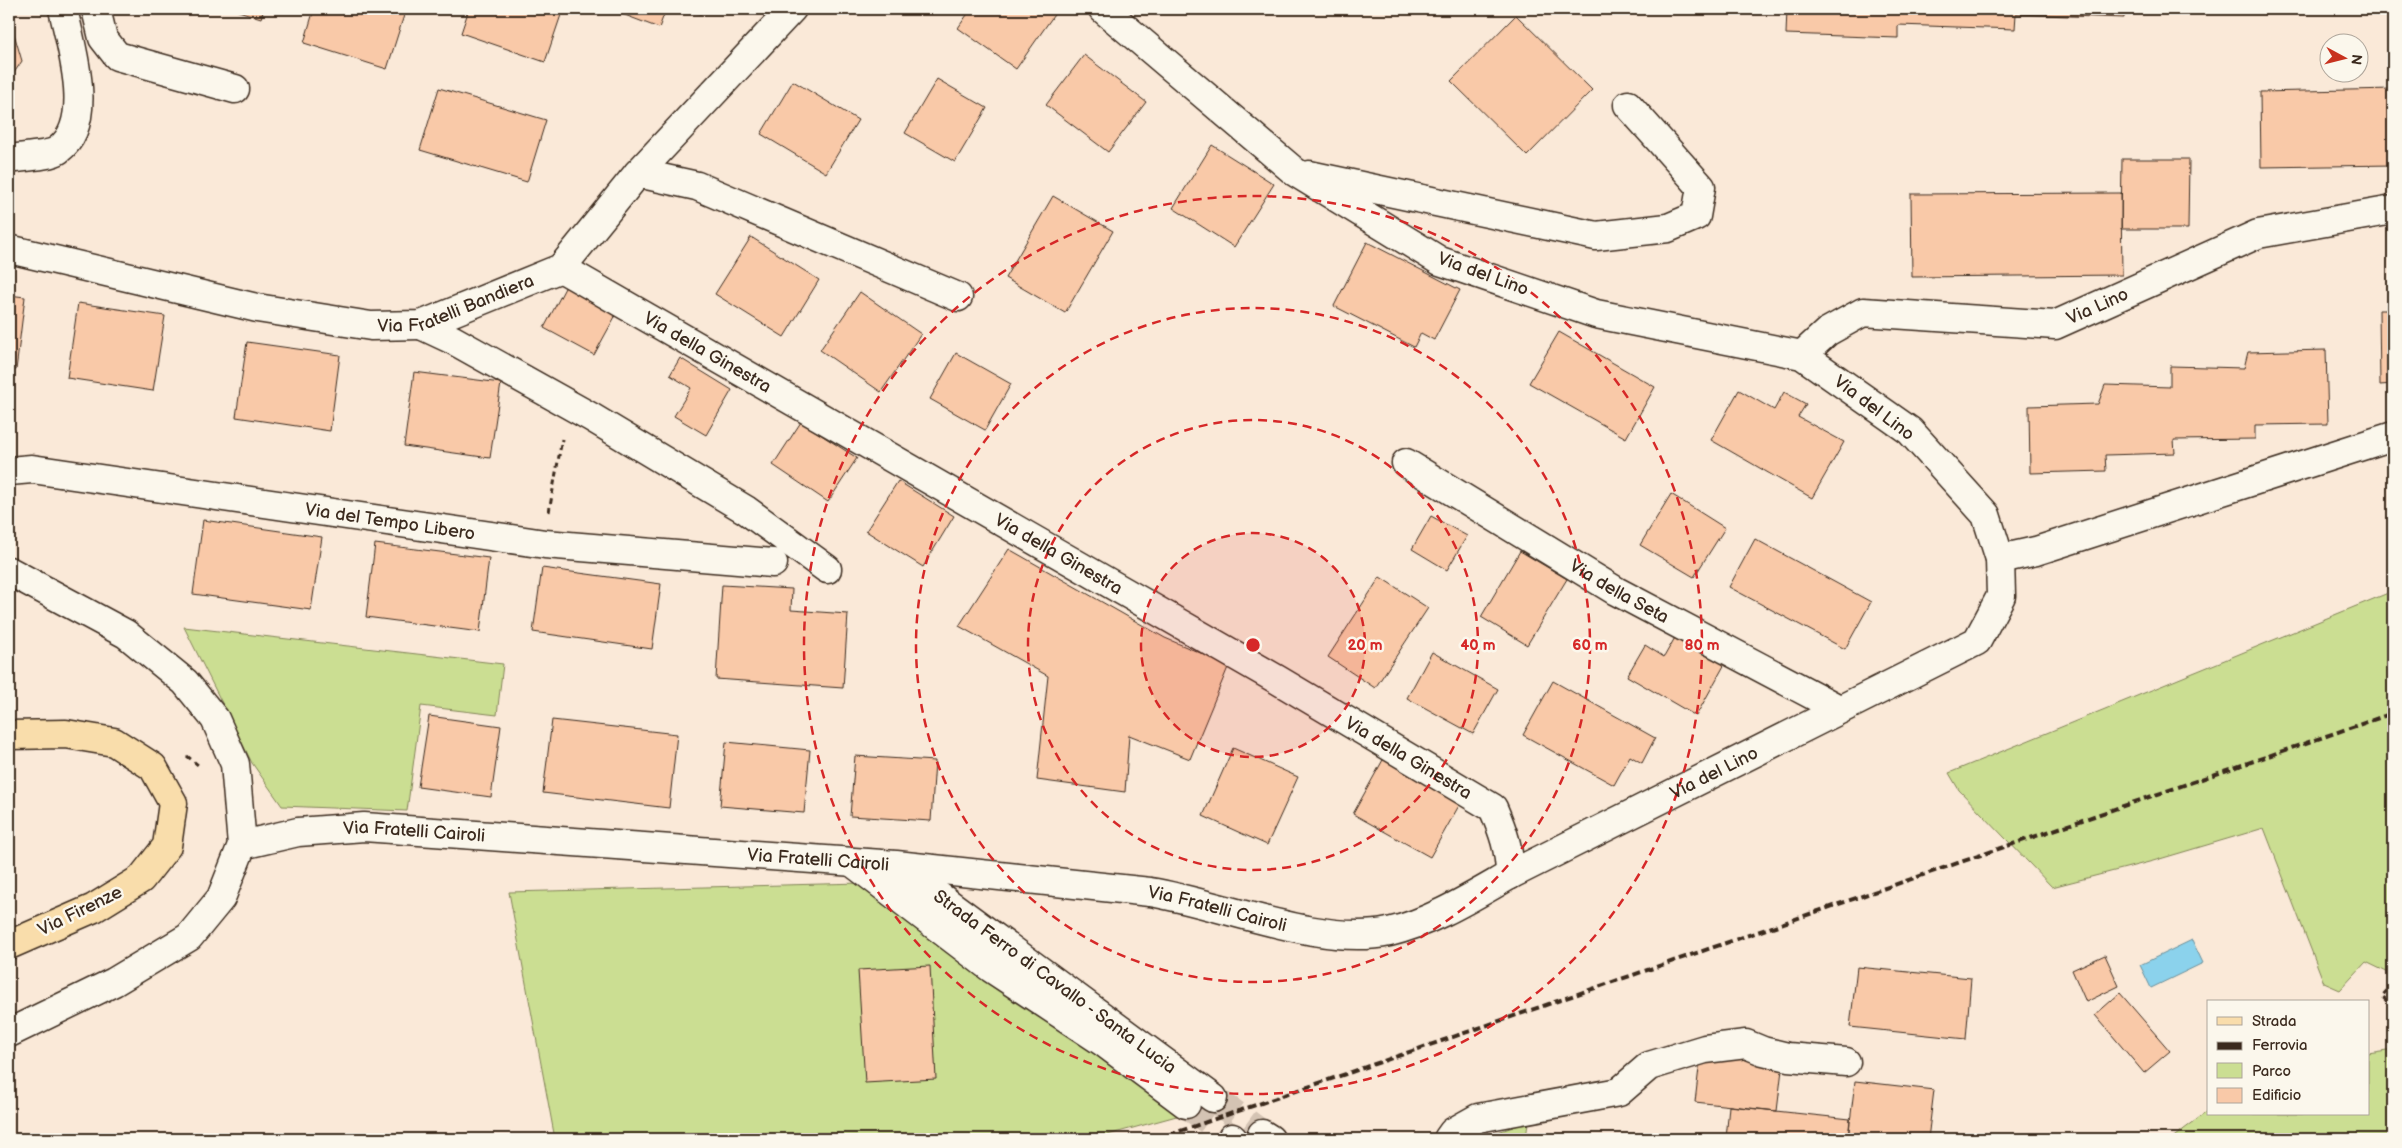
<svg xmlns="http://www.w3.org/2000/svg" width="2402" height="1148" viewBox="0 0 2402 1148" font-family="'Balsamiq Sans',sans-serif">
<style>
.green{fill:#cbde92;stroke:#838458}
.water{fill:#8bd2ec;stroke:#6b8f9a}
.building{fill:#f9c9a8;stroke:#3b2a1e}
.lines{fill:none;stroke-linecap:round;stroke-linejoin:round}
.minor-tunnel{stroke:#d4c3b3;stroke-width:28;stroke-dasharray:28 14;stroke-linecap:butt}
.minor-casing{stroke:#3b2a1e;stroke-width:31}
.major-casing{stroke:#3b2a1e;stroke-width:31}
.path{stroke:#3b2a1e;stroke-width:3;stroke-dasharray:5 4;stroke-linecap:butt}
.minor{stroke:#fbf7ec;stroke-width:28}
.major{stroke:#f9ddab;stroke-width:28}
.rail{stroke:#3b2a1e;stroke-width:4;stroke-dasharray:8 4;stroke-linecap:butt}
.ring{fill:none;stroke:#d62828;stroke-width:2.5;stroke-dasharray:9 6}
.labels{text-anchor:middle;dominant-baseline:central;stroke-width:5;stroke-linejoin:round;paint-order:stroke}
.street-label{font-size:18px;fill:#3b2a1e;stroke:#fbf7ec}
.centre{fill:#d62828;stroke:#fbf7ec;stroke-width:2.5}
.ring-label{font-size:15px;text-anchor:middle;font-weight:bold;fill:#d62828;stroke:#fbf7ec;stroke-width:5;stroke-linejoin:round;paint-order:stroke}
</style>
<rect width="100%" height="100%" fill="#fae9d8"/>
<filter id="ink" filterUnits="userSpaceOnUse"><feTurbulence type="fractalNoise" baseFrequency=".02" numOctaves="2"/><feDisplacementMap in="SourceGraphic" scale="10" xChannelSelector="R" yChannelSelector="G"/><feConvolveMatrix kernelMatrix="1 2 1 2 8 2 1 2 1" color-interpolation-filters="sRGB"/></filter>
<g filter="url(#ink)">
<path class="green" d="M 2393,591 L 2393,975 L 2366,962 L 2340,990 L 2324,983 L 2264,828 L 2153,861 L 2052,887 L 1959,790 L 1949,773 Z
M 184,627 L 503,664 L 497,715 L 421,706 L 407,811 L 282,806 L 252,763 Z
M 862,883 L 1202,1109 L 1093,1139 L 555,1139 L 509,892 Z
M 2393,1050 L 2393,1139 L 2171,1139 L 2208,1111 L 2208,1114 L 2368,1114 L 2368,1054 Z
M 1528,1122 L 1526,1139 L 1477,1139 Z"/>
<path class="water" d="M 2192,940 L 2203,963 L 2151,988 L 2140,965 Z"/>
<path class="building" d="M 232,9 L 264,9 L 261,18 Z
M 314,9 L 406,9 L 387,69 L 304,43 Z
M 469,9 L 563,9 L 545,62 L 461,33 Z
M 609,9 L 666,9 L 659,28 Z
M 686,9 L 703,9 L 701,14 Z
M 971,9 L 1058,9 L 1016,69 L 958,28 Z
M 1787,9 L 2124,9 L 2124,18 L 2016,14 L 2015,29 L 1898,25 L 1898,38 L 1786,34 Z
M 1516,15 L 1592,90 L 1527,156 L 1451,81 Z
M 9,17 L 22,61 L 9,80 Z
M 1084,55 L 1146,102 L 1108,152 L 1046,105 Z
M 937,79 L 987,108 L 955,162 L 905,133 Z
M 793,81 L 858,120 L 826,173 L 761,134 Z
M 439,88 L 546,120 L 527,182 L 420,150 Z
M 2393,89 L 2393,165 L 2261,167 L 2260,92 Z
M 1212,145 L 1274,184 L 1234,247 L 1173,208 Z
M 2122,159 L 2189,159 L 2188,229 L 2121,229 Z
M 2121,193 L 2122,275 L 1912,277 L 1911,194 Z
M 1053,196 L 1113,231 L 1065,313 L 1005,278 Z
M 751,237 L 819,280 L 784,337 L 715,294 Z
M 1367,242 L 1460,290 L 1434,340 L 1421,333 L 1414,347 L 1334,306 Z
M 566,286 L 617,313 L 594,355 L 544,328 Z
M 860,292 L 921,334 L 881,392 L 820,350 Z
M 9,295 L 25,297 L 16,370 L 9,370 Z
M 78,303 L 165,316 L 153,391 L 67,378 Z
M 2379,310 L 2393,310 L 2393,384 L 2380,385 Z
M 1559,332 L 1655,387 L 1626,438 L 1529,383 Z
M 247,342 L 340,355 L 330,431 L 236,417 Z
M 2326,350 L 2328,424 L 2255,425 L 2255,439 L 2174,440 L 2175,453 L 2105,455 L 2106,471 L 2030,473 L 2029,406 L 2098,404 L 2105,385 L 2170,387 L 2170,366 L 2244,368 L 2248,352 Z
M 956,353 L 1011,384 L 985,430 L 930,399 Z
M 680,358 L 732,390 L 706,435 L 674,416 L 691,388 L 670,375 Z
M 414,372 L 501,383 L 490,458 L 404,446 Z
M 1739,390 L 1774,410 L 1784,392 L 1806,404 L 1798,417 L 1844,442 L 1812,498 L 1711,440 Z
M 801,422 L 857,458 L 828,502 L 773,465 Z
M 898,481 L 954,516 L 923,567 L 866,531 Z
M 1671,494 L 1725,528 L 1694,577 L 1640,545 Z
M 1431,516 L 1467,536 L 1447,570 L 1412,549 Z
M 203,520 L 322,537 L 311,610 L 193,594 Z
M 1755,539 L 1871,602 L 1845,649 L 1729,587 Z
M 375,544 L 489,558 L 480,632 L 366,617 Z
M 1009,549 L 1165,638 L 1229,665 L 1190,759 L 1129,735 L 1125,792 L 1037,780 L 1048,676 L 959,626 Z
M 1520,551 L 1567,579 L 1527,645 L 1481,617 Z
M 542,568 L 661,584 L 652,649 L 533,632 Z
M 1380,577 L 1428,608 L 1375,688 L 1328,657 Z
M 722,585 L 792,589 L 791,610 L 848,614 L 843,688 L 716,679 Z
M 1677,634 L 1726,662 L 1696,716 L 1627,676 L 1645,645 L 1664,657 Z
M 1432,652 L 1498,689 L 1473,734 L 1407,698 Z
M 1553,681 L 1655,738 L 1642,763 L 1630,756 L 1614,785 L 1523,735 Z
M 429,716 L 501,726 L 491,797 L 418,787 Z
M 552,720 L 677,734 L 669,808 L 543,793 Z
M 726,742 L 810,750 L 804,813 L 720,806 Z
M 1233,748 L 1298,777 L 1267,845 L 1203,816 Z
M 855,756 L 935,761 L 931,821 L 850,816 Z
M 1384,758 L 1461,802 L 1430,857 L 1353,814 Z
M 2105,955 L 2119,986 L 2086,1002 L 2072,970 Z
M 930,966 L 936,1079 L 865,1083 L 858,970 Z
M 1857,967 L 1971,978 L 1966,1039 L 1850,1027 Z
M 2120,993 L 2170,1051 L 2144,1073 L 2095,1015 Z
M 1701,1051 L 1783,1061 L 1777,1111 L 1695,1102 Z
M 1855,1081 L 1934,1090 L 1928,1139 L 1848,1139 Z
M 1729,1106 L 1850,1119 L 1848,1139 L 1726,1139 Z"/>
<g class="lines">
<path class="minor-tunnel" d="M 1213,1098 L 1262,1134
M 1186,1104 L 1232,1138"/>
<g class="minor-casing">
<g id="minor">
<path d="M 96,9 L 103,38 L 117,56 L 235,89"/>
<path d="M 9,159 C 20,157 50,156 58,150 C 96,123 71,47 63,9"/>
<path d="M 638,173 L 697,186 L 958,297"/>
<path d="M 1309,175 L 1596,236 L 1668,228 L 1696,216 L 1701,187 L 1628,105"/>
<path id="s1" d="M 9,249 L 257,308 L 371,326 L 421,325 L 561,268 L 638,173 L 792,9"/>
<path id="s2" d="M 561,268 L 1278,680 L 1493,808 C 1503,831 1510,851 1510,875"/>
<path d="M 421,325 L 453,340 L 591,417 L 746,510 L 827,569"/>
<path id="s3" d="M 1802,355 L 1827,332 L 1863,312 L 2055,325 L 2258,234 L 2393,210"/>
<path id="s4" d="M 1406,463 L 1616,591 L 1839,709"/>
<path id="s5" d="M 9,471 L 32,469 L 545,544 L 773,563"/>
<path d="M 2000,559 L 2036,551 L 2393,436"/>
<path d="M 9,571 L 126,634 L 185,682 L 215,719 L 235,764 L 242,845 L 221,898 L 189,937 L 114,982 L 9,1033"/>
<path id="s6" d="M 242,845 L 298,832 L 364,827 L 896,865 L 1150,892 C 1220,903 1320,947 1389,932 C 1432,922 1473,896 1510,875 L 1977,641 L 2001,596 L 2000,559 L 1986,515 L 1910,431 L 1802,355 L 1596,314 L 1440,261 L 1295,172 L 1103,9"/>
<path d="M 852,862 L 991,968 L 1103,1042 L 1186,1104"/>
<path id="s7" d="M 898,866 L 1213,1098"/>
<path d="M 1262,1134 L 1270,1139"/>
<path d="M 1232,1138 L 1233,1139"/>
<path d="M 1448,1139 L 1453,1132 L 1478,1118 L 1619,1092 L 1649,1066 L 1705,1049 L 1746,1044 L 1763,1051 L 1788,1057 L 1846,1062"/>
</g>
</g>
<g class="major-casing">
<path id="major" d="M 9,735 L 66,734 L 114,742 L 153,767 L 173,803 L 167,846 L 141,879 L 94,908 L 9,945"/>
</g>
<path class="path" d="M 549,512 L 562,439
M 187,756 L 198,765
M 2393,984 L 2382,996 L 2393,1005"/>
<use href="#minor" class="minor"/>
<use href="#major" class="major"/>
<path class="rail" d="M 1157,1139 L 2393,713"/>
</g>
</g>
<circle cx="1253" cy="645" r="112" fill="#d62828" fill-opacity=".12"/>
<g class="ring">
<circle cx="1253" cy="645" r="112"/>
<circle cx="1253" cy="645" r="225"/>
<circle cx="1253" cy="645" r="337"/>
<circle cx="1253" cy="645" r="449"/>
</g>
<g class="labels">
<g class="street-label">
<text transform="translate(1483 274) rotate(20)">Via del Lino</text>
<text stroke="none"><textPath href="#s1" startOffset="459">Via Fratelli Bandiera</textPath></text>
<text stroke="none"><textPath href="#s3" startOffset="314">Via Lino</textPath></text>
<text stroke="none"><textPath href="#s2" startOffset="169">Via della Ginestra</textPath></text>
<text transform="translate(1874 408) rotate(37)">Via del Lino</text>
<text stroke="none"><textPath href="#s5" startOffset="385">Via del Tempo Libero</textPath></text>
<text stroke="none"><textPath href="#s2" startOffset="574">Via della Ginestra</textPath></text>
<text stroke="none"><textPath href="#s4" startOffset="249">Via della Seta</textPath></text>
<text stroke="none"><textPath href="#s2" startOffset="979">Via della Ginestra</textPath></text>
<text stroke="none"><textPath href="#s6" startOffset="1519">Via del Lino</textPath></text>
<text stroke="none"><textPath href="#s6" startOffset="174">Via Fratelli Cairoli</textPath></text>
<text stroke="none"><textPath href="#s6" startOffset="579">Via Fratelli Cairoli</textPath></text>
<text stroke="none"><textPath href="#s6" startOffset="982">Via Fratelli Cairoli</textPath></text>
<text transform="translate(80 911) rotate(-26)">Via Firenze</text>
<text stroke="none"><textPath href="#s7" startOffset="195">Strada Ferro di Cavallo - Santa Lucia</textPath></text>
</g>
</g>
<circle cx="1253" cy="645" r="8" class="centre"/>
<g class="ring-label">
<text x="1365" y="650">20 m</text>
<text x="1478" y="650">40 m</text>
<text x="1590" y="650">60 m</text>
<text x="1702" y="650">80 m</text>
</g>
<rect width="2402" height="1148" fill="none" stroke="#fbf7ec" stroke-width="30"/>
<rect x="15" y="15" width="2372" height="1118" fill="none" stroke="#3b2a1e" stroke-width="2" filter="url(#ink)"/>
<rect x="2207" y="1000" width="162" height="115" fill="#fbf7ec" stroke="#aea59a"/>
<rect x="2217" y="1017" width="25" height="8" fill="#f9ddab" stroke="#aea59a"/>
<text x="2252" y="1026" font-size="15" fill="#3b2a1e">Strada</text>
<rect x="2217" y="1042" width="25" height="8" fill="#3b2a1e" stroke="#aea59a"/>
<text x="2252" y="1050" font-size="15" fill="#3b2a1e">Ferrovia</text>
<rect x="2217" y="1063" width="25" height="15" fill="#cbde92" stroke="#aea59a"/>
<text x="2252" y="1076" font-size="15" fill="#3b2a1e">Parco</text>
<rect x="2217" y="1088" width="25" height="15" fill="#f9c9a8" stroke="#aea59a"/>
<text x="2252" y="1100" font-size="15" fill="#3b2a1e">Edificio</text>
<g transform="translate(2344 58) rotate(97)"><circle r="24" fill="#fbf7ec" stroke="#aea59a"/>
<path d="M0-4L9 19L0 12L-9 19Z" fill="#c8321e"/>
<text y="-8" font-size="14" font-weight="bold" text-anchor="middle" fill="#3b2a1e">N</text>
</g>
</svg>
